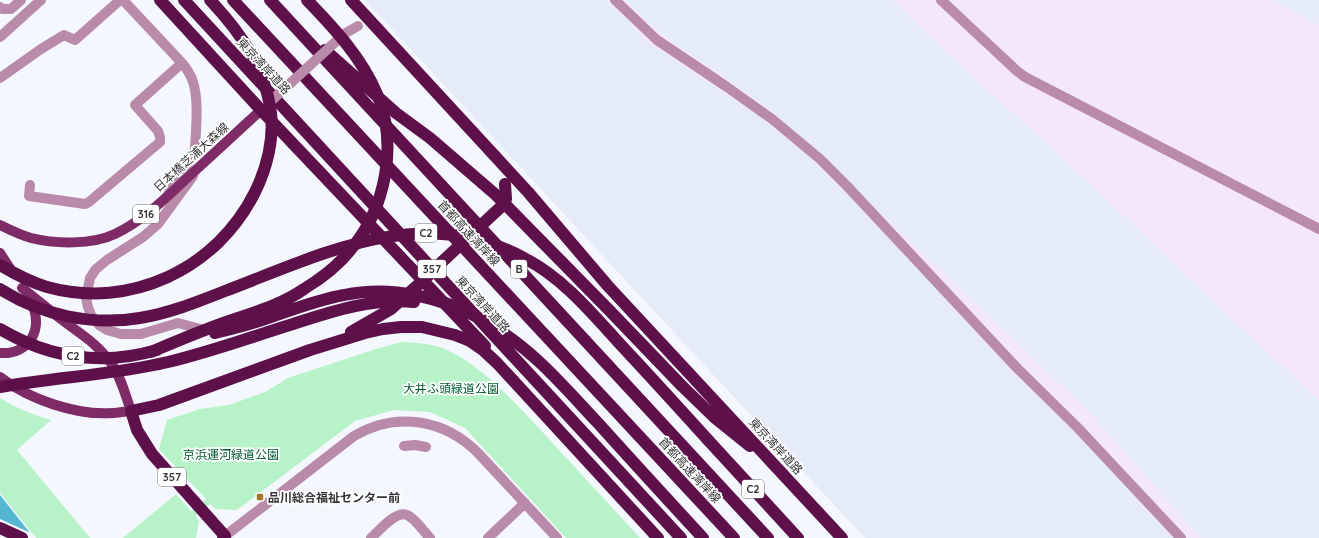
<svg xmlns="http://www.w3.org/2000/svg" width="1319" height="538" viewBox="0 0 1319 538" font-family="Quicksand,'Noto Sans JP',sans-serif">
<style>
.built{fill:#e6ebf8}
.industrial{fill:#f4e7fb}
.green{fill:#b7f2c9}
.water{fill:#54b7d1}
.pier{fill:#f4f7fd}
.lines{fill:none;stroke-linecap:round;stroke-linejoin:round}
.minor{stroke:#b98aa9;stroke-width:10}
.major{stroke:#7e2b67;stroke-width:10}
.highway{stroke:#5e104b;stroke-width:12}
.minor-bridge{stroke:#b98aa9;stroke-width:10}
.highway-bridge{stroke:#5e104b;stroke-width:12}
.poi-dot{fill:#a37728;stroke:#fff;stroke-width:1.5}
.labels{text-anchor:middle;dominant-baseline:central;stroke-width:3.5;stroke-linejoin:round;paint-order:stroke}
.shield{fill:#fff;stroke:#717274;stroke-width:1}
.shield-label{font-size:11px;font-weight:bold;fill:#343538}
.street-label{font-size:12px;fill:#343538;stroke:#fff}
.park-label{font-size:12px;fill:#00592e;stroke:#fff}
.poi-label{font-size:12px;font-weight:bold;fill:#343538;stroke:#fff;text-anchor:start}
</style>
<rect width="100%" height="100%" fill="#f4f7fd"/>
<path class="built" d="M 365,0 L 607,0 L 650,44 L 748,108 L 797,145 L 817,163 L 844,190 L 1014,373 L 1073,430 L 1173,538 L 865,538 Z
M 625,0 L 892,0 L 994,96 L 1046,142 L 1319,401 L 1319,538 L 1201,538 L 1090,413 L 789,128 L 766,107 L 658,32 Z
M 1270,0 L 1319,0 L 1319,25 L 1288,9 Z"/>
<path class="industrial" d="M 607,0 L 625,0 L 658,32 L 766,107 L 789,128 L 872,206 L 978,305 L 1090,413 L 1201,538 L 1173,538 L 1073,430 L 1014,373 L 844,190 L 797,145 L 748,108 L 650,44 Z
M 892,0 L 1270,0 L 1319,25 L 1319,401 L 1046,142 L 994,96 Z"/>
<path class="green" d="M 402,342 C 418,343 434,343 449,351 C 485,368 520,408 547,437 C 578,471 609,504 640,538 L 566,538 L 465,428 L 430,412 L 394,410 L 355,421 L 237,510 L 215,509 L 210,504 L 195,516 L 199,521 L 196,538 L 123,538 L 176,494 L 191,511 L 206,499 L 159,449 L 167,420 L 200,409 L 229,405 L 265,392 L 288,378 L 379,348 Z
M 0,398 C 16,408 33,415 51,420 L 17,450 L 90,538 L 36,538 L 0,493 Z"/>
<path class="water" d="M 0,495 L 34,538 L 0,538 Z"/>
<path class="pier" d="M 0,519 L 33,534 L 36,538 L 0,538 Z"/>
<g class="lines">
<path class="minor" d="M 123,0 L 182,63 C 187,69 191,75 193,82 C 199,100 196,129 195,148 L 194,155 L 174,183 L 167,197
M 615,0 L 657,40 L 727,87 L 772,119 L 820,159 L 847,186 L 1017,368 L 1077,427 L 1181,538
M 941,0 L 1017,71 L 1025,77 L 1319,229
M 0,7 L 2,9 L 11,9 L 21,0
M 0,37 L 41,0
M 0,78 L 41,49 L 64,35 L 75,40 L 120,0
M 193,176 L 158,224 L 143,237 L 107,260 L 96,269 L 90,278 L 86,298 L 88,307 L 91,315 L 99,325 L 107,330 L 121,334 L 141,334 L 178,323 L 204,330
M 30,185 L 29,196 L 85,204 L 89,202 L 160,142 L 160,137 L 158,131 L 135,105 L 182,63
M 404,446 L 415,445 L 426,447
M 227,538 L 225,536 L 354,436 C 396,411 445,419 479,454 L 557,538
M 371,538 C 379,531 396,510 407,515 C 415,518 424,532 430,538
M 488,538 L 525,503"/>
<path class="major" d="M 0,225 C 10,230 20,235 31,238 C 55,244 92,245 115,234 C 141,222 164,200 185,180 C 210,157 236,133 261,110
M 0,253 L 13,273
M 0,353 C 31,355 45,326 30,301
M 0,377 C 28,399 77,416 113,413 C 119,413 125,411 131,411 C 125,394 121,377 111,363 C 97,343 79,333 61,319 C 48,309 35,298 22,288"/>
<path class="highway" d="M 160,0 L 261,110 L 485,346
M 184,0 L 681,538
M 233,0 L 734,538
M 270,0 L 768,538
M 351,0 L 528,192 L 608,286 L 842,538
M 325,50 L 396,113 L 430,138 L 496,195 L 608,309 L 682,386 L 714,417 L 750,446
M 487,323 C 532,348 564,387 598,423 C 633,462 668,500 703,538
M 351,332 L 391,309 L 428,276
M 708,440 L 798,538
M 0,528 L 22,538
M 223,538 L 225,536 L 152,454 L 137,430 L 131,411 L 159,405 L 310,350 L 365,333 L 383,329 L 401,327 L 422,327 L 455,335 L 470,341 L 483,350 L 497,363 L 658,538"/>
<path class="minor-bridge" d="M 271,101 L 344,34 L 358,26"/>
<path class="highway-bridge" d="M 0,265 C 15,274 30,282 47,287 C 130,310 217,269 255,192 C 267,168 274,139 271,113 C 265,67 241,33 210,0
M 429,274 L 504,204 L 506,199 L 505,184
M 0,289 C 41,315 92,326 140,318 C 170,313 197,302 225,291 C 323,254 422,202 524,258 C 563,278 591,312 620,344 C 650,376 679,408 708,440
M 0,329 C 49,358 102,366 157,350
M 215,333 C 231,329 247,325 262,320 C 289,311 316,300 344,295 C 392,285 442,297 485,321
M 151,352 C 177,341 203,330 229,321 C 255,312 281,305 304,289 C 322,278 340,264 352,248 C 386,207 398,144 377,94 C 362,58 334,28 307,0
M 0,387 C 56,377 113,375 168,362 C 210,352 251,337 293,324 C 333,311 372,298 414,302"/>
</g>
<rect class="poi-dot" x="256" y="493" width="8" height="8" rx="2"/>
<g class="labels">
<g class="shield">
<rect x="133" y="205" width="26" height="18" rx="3"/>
<rect x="415" y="224" width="22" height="18" rx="3"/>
<rect x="418" y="260" width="28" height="18" rx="3"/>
<rect x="511" y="260" width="16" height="18" rx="3"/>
<rect x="62" y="347" width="22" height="18" rx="3"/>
<rect x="158" y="468" width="28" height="18" rx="3"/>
<rect x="742" y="480" width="22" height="18" rx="3"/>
</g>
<g class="shield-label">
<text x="146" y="214">316</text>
<text x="426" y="233">C2</text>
<text x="432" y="269">357</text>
<text x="519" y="269">B</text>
<text x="73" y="356">C2</text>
<text x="172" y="477">357</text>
<text x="753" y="489">C2</text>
</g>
<g class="street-label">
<text transform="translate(264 66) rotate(47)">東京湾岸道路</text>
<text transform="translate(191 157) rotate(-42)">日本橋芝浦大森線</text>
<text transform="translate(469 233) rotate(47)">首都高速湾岸線</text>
<text transform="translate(483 304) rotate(47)">東京湾岸道路</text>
<text transform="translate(776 446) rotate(47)">東京湾岸道路</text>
<text transform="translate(690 470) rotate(47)">首都高速湾岸線</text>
</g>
<g class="park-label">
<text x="451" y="388">大井ふ頭緑道公園</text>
<text x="231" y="454">京浜運河緑道公園</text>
</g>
<g class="poi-label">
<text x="268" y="497">品川総合福祉センター前</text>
</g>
</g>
</svg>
